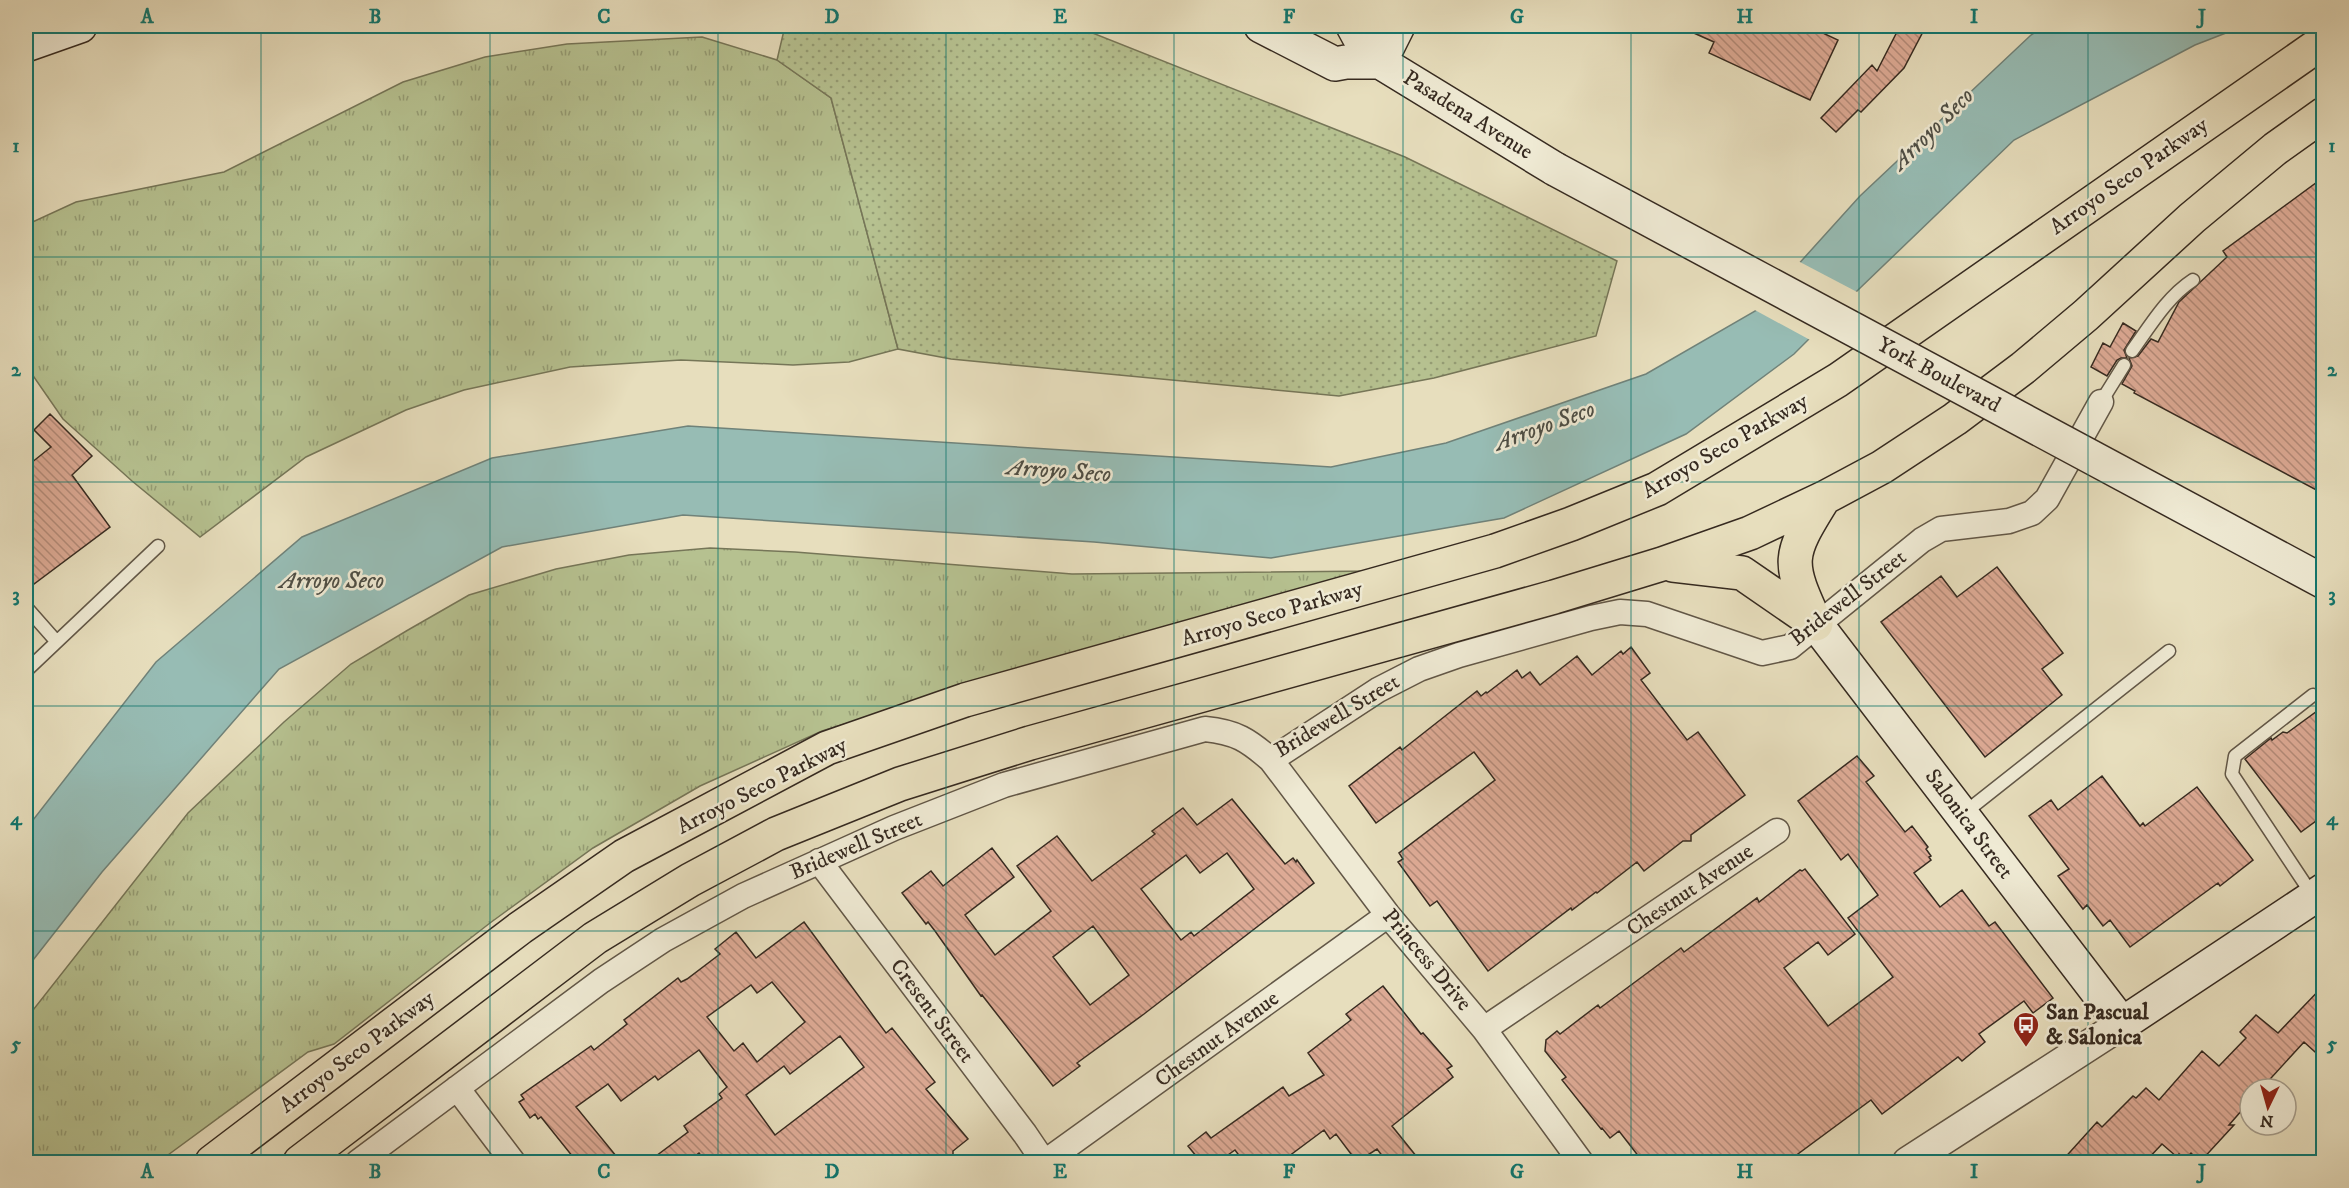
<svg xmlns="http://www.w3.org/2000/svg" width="2349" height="1188" viewBox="0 0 2349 1188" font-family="'IM FELL DW Pica',serif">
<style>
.grass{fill:url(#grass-tufts);stroke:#767658;stroke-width:1.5}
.park{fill:url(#park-dots);stroke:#767658;stroke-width:1.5}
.water{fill:#97bcb4;stroke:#708279;stroke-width:1.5}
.pier{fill:#e7debd}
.building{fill:url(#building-back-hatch);stroke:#362a20;stroke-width:1.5;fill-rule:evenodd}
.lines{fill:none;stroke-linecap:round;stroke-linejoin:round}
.service-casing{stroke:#625747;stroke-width:15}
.minor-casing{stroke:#625747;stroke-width:27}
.tertiary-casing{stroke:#625747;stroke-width:33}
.secondary-casing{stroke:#362a20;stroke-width:36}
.motorway-casing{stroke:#362a20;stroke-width:36}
.service{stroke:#efead4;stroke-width:12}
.minor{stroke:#efead4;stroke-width:24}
.tertiary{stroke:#efead4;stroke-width:30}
.secondary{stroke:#efead4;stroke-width:33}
.motorway{stroke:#e7debd;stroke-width:33}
.secondary-bridge-casing{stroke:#362a20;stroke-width:36;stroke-linecap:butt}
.secondary-bridge{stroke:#efead4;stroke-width:33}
.grid{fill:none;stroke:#0f766e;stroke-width:1.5;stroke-opacity:0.55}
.labels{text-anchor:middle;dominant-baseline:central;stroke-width:5;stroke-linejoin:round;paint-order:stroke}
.street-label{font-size:22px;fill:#362a20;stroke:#efead4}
.poi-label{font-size:22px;font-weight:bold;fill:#362a20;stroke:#efead4;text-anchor:start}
.water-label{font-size:24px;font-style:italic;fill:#4e4e45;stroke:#efead4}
.neatline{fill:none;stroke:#0f766e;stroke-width:2}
.grid-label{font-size:20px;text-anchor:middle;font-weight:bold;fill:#0f766e}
</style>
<defs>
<pattern id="grass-tufts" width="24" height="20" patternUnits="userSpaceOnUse" patternTransform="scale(1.5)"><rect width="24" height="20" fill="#b6c190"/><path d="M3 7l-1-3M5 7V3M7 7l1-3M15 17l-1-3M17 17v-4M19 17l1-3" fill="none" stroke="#959d75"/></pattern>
<pattern id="park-dots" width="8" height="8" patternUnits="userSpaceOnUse" patternTransform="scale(1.5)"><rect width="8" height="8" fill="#b6c190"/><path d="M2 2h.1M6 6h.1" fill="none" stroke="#959d75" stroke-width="1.8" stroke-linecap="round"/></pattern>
<pattern id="building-back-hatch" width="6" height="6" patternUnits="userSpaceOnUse" patternTransform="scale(1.5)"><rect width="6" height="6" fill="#ddaa95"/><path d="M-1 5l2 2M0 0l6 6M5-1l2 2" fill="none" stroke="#b48b79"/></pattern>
</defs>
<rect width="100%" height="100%" fill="#e7debd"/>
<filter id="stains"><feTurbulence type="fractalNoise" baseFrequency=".00333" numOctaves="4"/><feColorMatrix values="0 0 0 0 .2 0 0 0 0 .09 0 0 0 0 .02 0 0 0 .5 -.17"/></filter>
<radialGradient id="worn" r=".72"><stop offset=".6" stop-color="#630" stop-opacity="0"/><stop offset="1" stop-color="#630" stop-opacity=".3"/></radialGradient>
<path class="grass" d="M 702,37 L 777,60 L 831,98 L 898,349 L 849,362 L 793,365 L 681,360 L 570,367 L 464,390 L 406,410 L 306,457 L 200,537 L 132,481 L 63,419 L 27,367 L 26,225 L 76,202 L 224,172 L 403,82 L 485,57 L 567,44 Z
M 710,548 L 795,552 L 1072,574 L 1376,571 L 1047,662 L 822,731 L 700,786 L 593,848 L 490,923 L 334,1044 L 308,1052 L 168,1155 L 163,1162 L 26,1162 L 26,1019 L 188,813 L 284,722 L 351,664 L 408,630 L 469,595 L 556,569 L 629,555 Z"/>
<path class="park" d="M 785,26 L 1075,26 L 1405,157 L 1617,261 L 1596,336 L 1434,378 L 1339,396 L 951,359 L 898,349 L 831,98 L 777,60 Z"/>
<path class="water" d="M 2046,26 L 2244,26 L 2195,45 L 2014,140 L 1858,290 L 1794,354 L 1686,434 L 1504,518 L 1271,558 L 1094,542 L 683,515 L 502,547 L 279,669 L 102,872 L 26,969 L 26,829 L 156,662 L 302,537 L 492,458 L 688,426 L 1331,467 L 1446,443 L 1646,374 L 1757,310 L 1860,196 L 2031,35 Z"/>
<path class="pier" d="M 1798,261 L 1859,293 L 1812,341 L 1753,309 Z"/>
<path class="building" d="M 1678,26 L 1808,26 L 1838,40 L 1810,100 L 1709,53 L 1714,42 Z
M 1900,26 L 1926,26 L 1904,68 L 1861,112 L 1858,110 L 1836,132 L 1821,118 L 1872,65 L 1877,71 Z
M 2324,177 L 2324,494 L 2134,393 L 2135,391 L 2122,384 L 2132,366 L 2129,358 L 2138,356 L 2151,339 L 2158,342 L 2179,302 L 2227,257 L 2223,251 Z
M 2123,323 L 2136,331 L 2124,350 L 2127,358 L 2121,358 L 2117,360 L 2107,376 L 2091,367 L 2103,343 L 2110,347 Z
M 50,414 L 92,456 L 72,475 L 110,527 L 26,590 L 26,467 L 51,447 L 34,430 Z
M 1997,567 L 2063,653 L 2042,669 L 2062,695 L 1985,757 L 1881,622 L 1941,576 L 1957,597 Z
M 1631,647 L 1650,673 L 1641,680 L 1687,740 L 1698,732 L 1745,795 L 1691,835 L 1691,841 L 1683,841 L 1644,871 L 1637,862 L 1597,893 L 1596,892 L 1572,910 L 1571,908 L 1488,971 L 1437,901 L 1430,906 L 1398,862 L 1403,859 L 1399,853 L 1495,780 L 1474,752 L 1376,823 L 1349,786 L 1400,747 L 1402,750 L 1477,691 L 1481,696 L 1486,692 L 1487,693 L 1517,670 L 1522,678 L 1530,672 L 1540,685 L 1577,656 L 1592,675 L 1621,651 L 1623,654 Z
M 2324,706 L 2324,815 L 2301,832 L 2245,759 L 2271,738 L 2272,740 L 2283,732 L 2287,733 Z
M 1857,756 L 1874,776 L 1866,782 L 1905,832 L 1912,826 L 1928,847 L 1926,849 L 1931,856 L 1929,857 L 1931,860 L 1914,873 L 1940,907 L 1962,890 L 1989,926 L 1995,922 L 2053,998 L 2033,1013 L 2024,1001 L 1979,1034 L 1985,1042 L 1962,1061 L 1958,1057 L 1882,1114 L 1871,1100 L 1787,1162 L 1643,1162 L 1619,1131 L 1610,1138 L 1602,1128 L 1601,1129 L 1562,1080 L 1566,1077 L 1545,1051 L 1546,1040 L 1557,1031 L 1560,1034 L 1598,1005 L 1600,1008 L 1681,948 L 1684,952 L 1757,898 L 1759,902 L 1800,870 L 1802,871 L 1805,869 L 1855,934 L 1828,955 L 1818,942 L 1784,968 L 1828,1026 L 1893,977 L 1848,918 L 1878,895 L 1848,854 L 1841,860 L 1798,801 Z
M 2102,776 L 2140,826 L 2143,823 L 2145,826 L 2197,787 L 2253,860 L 2220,886 L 2218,883 L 2130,947 L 2110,920 L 2103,926 L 2087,905 L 2083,909 L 2058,876 L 2069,869 L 2029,816 L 2051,800 L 2058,810 Z
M 1232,799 L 1285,864 L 1293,858 L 1296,862 L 1297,860 L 1314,883 L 1144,1014 L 1077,1063 L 1080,1066 L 1053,1086 L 982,995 L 981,996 L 935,931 L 928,922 L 926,924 L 902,893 L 931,871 L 943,886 L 992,848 L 1014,877 L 965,915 L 995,955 L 1051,911 L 1017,866 L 1057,836 L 1092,881 L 1155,834 L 1152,831 L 1183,808 L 1197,825 ZM 1227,853 L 1254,889 L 1194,936 L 1191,932 L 1181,940 L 1141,889 L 1186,855 L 1200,873 ZM 1093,926 L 1129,975 L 1090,1005 L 1053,957 Z
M 804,922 L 886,1033 L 892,1028 L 935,1082 L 926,1089 L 968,1139 L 953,1151 L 953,1155 L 942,1162 L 706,1162 L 699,1153 L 687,1162 L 648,1162 L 688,1132 L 684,1126 L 722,1098 L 719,1094 L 727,1087 L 699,1050 L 658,1080 L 655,1076 L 621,1101 L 608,1084 L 576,1107 L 621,1162 L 577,1162 L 541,1117 L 538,1119 L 535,1114 L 530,1118 L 519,1102 L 524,1099 L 521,1095 L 591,1046 L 594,1050 L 627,1024 L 624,1020 L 678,978 L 681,982 L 687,979 L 720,954 L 715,949 L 736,932 L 756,958 ZM 772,982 L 805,1022 L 757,1062 L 743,1043 L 734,1051 L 707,1017 L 751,985 L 757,993 ZM 840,1036 L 864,1067 L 775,1135 L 746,1095 L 784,1066 L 790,1074 Z
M 2324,985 L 2324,1060 L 2304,1042 L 2261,1089 L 2250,1089 L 2250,1101 L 2229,1125 L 2234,1125 L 2200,1162 L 2191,1153 L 2185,1160 L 2179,1154 L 2177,1157 L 2162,1144 L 2145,1162 L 2061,1162 L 2097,1122 L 2102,1127 L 2133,1096 L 2136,1098 L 2146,1088 L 2159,1100 L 2202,1051 L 2219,1066 L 2246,1038 L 2240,1032 L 2256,1015 L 2278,1033 Z
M 1383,986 L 1421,1034 L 1423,1033 L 1452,1066 L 1447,1069 L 1453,1077 L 1392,1126 L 1421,1162 L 1387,1162 L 1377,1149 L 1357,1162 L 1336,1134 L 1330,1139 L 1324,1130 L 1281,1162 L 1244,1162 L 1235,1150 L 1218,1162 L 1201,1162 L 1188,1146 L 1206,1132 L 1211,1138 L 1283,1087 L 1289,1096 L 1324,1075 L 1308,1053 L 1351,1020 L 1346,1014 Z"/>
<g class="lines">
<g class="service-casing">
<path id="service" d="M 2132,351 C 2150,326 2167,297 2193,280
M 2101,402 L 2124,365
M 26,607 L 56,641
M 26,671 L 158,546
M 2313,695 L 2235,756 L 2232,774 L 2313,896
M 1963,814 L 2169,651"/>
</g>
<g class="minor-casing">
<path id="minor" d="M 1271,760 L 1388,915 L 1484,1029 L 1581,1162
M 819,861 L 1025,1134 L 1044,1162
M 1484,1029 L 1777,831
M 457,1088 L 513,1162
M 358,1162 L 601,981 L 663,940 L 743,896 L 894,828 L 1004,785 L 1205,729 C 1236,732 1248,740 1271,760 L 1378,690 L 1419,669 L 1459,655 L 1591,618 L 1620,612 L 1647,614 L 1762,653 L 1790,647 L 1922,540 L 1941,529 L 2009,521 L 2032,513 L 2047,499 L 2101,402
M 1045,1162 L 1388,915"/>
</g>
<g class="tertiary-casing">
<path id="tertiary" d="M 1908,1162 L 2122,1024"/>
</g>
<g class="secondary-casing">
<path id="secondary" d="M 1261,26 L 1335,64 L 1346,62 L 1380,62
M 1353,26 L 1359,37 L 1380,62 L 1555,169
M 26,45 L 80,26
M 1380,62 L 1398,26
M 1816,624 L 2122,1024 L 2324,890"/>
</g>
<g class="motorway-casing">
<path id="motorway" d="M 1673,565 L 1742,573 L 1816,624
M 1816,624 C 1787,561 1787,557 1824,498
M 212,1162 L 520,928 L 624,856 L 827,748 L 965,700 L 1495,551 L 1571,524 L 1657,489 L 1838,380 L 2324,41
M 300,1162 L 595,938 L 690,880 L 776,834 L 900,784 L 1030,743 L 1554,597 L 1662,564 L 1750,533 L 1824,498 L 1882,467 L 1955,419 L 2023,368 L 2086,315 L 2192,218 L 2275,149 L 2324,114"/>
</g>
<use href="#service" class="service"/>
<use href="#minor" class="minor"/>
<use href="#tertiary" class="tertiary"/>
<use href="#secondary" class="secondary"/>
<use href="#motorway" class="motorway"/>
<g class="secondary-bridge-casing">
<path id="secondary-bridge" d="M 1555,169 L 2324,582"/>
</g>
<use href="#secondary-bridge" class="secondary-bridge"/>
</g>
<path class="grid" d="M 261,26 L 261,1162M 490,26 L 490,1162M 718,26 L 718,1162M 946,26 L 946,1162M 1174,26 L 1174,1162M 1403,26 L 1403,1162M 1631,26 L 1631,1162M 1859,26 L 1859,1162M 2088,26 L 2088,1162M 26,257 L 2324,257M 26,482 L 2324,482M 26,706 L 2324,706M 26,931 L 2324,931"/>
<defs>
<g id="bus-pin" transform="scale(1.35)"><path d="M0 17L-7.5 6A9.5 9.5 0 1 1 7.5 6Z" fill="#8f2418" stroke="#efead4"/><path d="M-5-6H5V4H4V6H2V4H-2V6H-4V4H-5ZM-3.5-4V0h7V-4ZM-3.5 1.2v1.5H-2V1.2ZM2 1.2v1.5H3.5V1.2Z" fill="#fff"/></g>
</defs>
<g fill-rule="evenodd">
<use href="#bus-pin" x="2026" y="1025"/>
</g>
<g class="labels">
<g class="street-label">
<text transform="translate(1468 115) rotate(32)">Pasadena Avenue</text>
<text transform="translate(2129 176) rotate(-35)">Arroyo Seco Parkway</text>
<text transform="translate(1939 375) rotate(28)">York Boulevard</text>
<text transform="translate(1725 446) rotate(-30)">Arroyo Seco Parkway</text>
<text transform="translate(1848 598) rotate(-38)">Bridewell Street</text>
<text transform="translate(1272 614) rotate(-16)">Arroyo Seco Parkway</text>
<text transform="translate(1337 716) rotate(-31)">Bridewell Street</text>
<text transform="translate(762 786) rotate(-27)">Arroyo Seco Parkway</text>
<text transform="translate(1969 824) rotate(53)">Salonica Street</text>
<text transform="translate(856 846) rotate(-23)">Bridewell Street</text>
<text transform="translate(1690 890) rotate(-34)">Chestnut Avenue</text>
<text transform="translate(1427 960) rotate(50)">Princess Drive</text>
<text transform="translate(932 1011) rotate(53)">Cresent Street</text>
<text transform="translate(1217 1039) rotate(-36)">Chestnut Avenue</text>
<text transform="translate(357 1052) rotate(-37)">Arroyo Seco Parkway</text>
</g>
<g class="poi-label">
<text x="2046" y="1012">San Pascual<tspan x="2046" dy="25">&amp; Salonica</tspan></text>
</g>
<g class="water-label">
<text transform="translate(1933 129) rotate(-45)">Arroyo Seco</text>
<text transform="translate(1545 426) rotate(-20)">Arroyo Seco</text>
<text transform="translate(1059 471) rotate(4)">Arroyo Seco</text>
<text x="332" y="581">Arroyo Seco</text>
</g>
</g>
<rect width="2349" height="1188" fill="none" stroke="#e7debd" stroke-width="66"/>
<g transform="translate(2268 1107) rotate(185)"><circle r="28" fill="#efead4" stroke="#a59d8c" stroke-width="1.5"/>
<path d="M0-4.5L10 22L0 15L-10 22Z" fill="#8f2418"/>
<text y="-9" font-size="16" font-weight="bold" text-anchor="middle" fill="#362a20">N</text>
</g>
<rect x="33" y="33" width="2283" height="1122" class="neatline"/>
<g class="grid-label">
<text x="147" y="23">A</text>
<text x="375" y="23">B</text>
<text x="604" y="23">C</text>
<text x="832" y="23">D</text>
<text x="1060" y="23">E</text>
<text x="1289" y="23">F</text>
<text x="1517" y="23">G</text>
<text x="1745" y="23">H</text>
<text x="1974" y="23">I</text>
<text x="2202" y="23">J</text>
<text x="16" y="152">1</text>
<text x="2332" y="152">1</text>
<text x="16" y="376">2</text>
<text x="2332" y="376">2</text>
<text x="16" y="601">3</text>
<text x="2332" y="601">3</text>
<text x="16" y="825">4</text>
<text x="2332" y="825">4</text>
<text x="16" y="1050">5</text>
<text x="2332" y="1050">5</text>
<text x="147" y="1178">A</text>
<text x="375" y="1178">B</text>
<text x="604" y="1178">C</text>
<text x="832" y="1178">D</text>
<text x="1060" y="1178">E</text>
<text x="1289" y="1178">F</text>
<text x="1517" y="1178">G</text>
<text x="1745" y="1178">H</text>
<text x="1974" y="1178">I</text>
<text x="2202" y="1178">J</text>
</g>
<rect width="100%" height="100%" filter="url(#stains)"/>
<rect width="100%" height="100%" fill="url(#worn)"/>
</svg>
